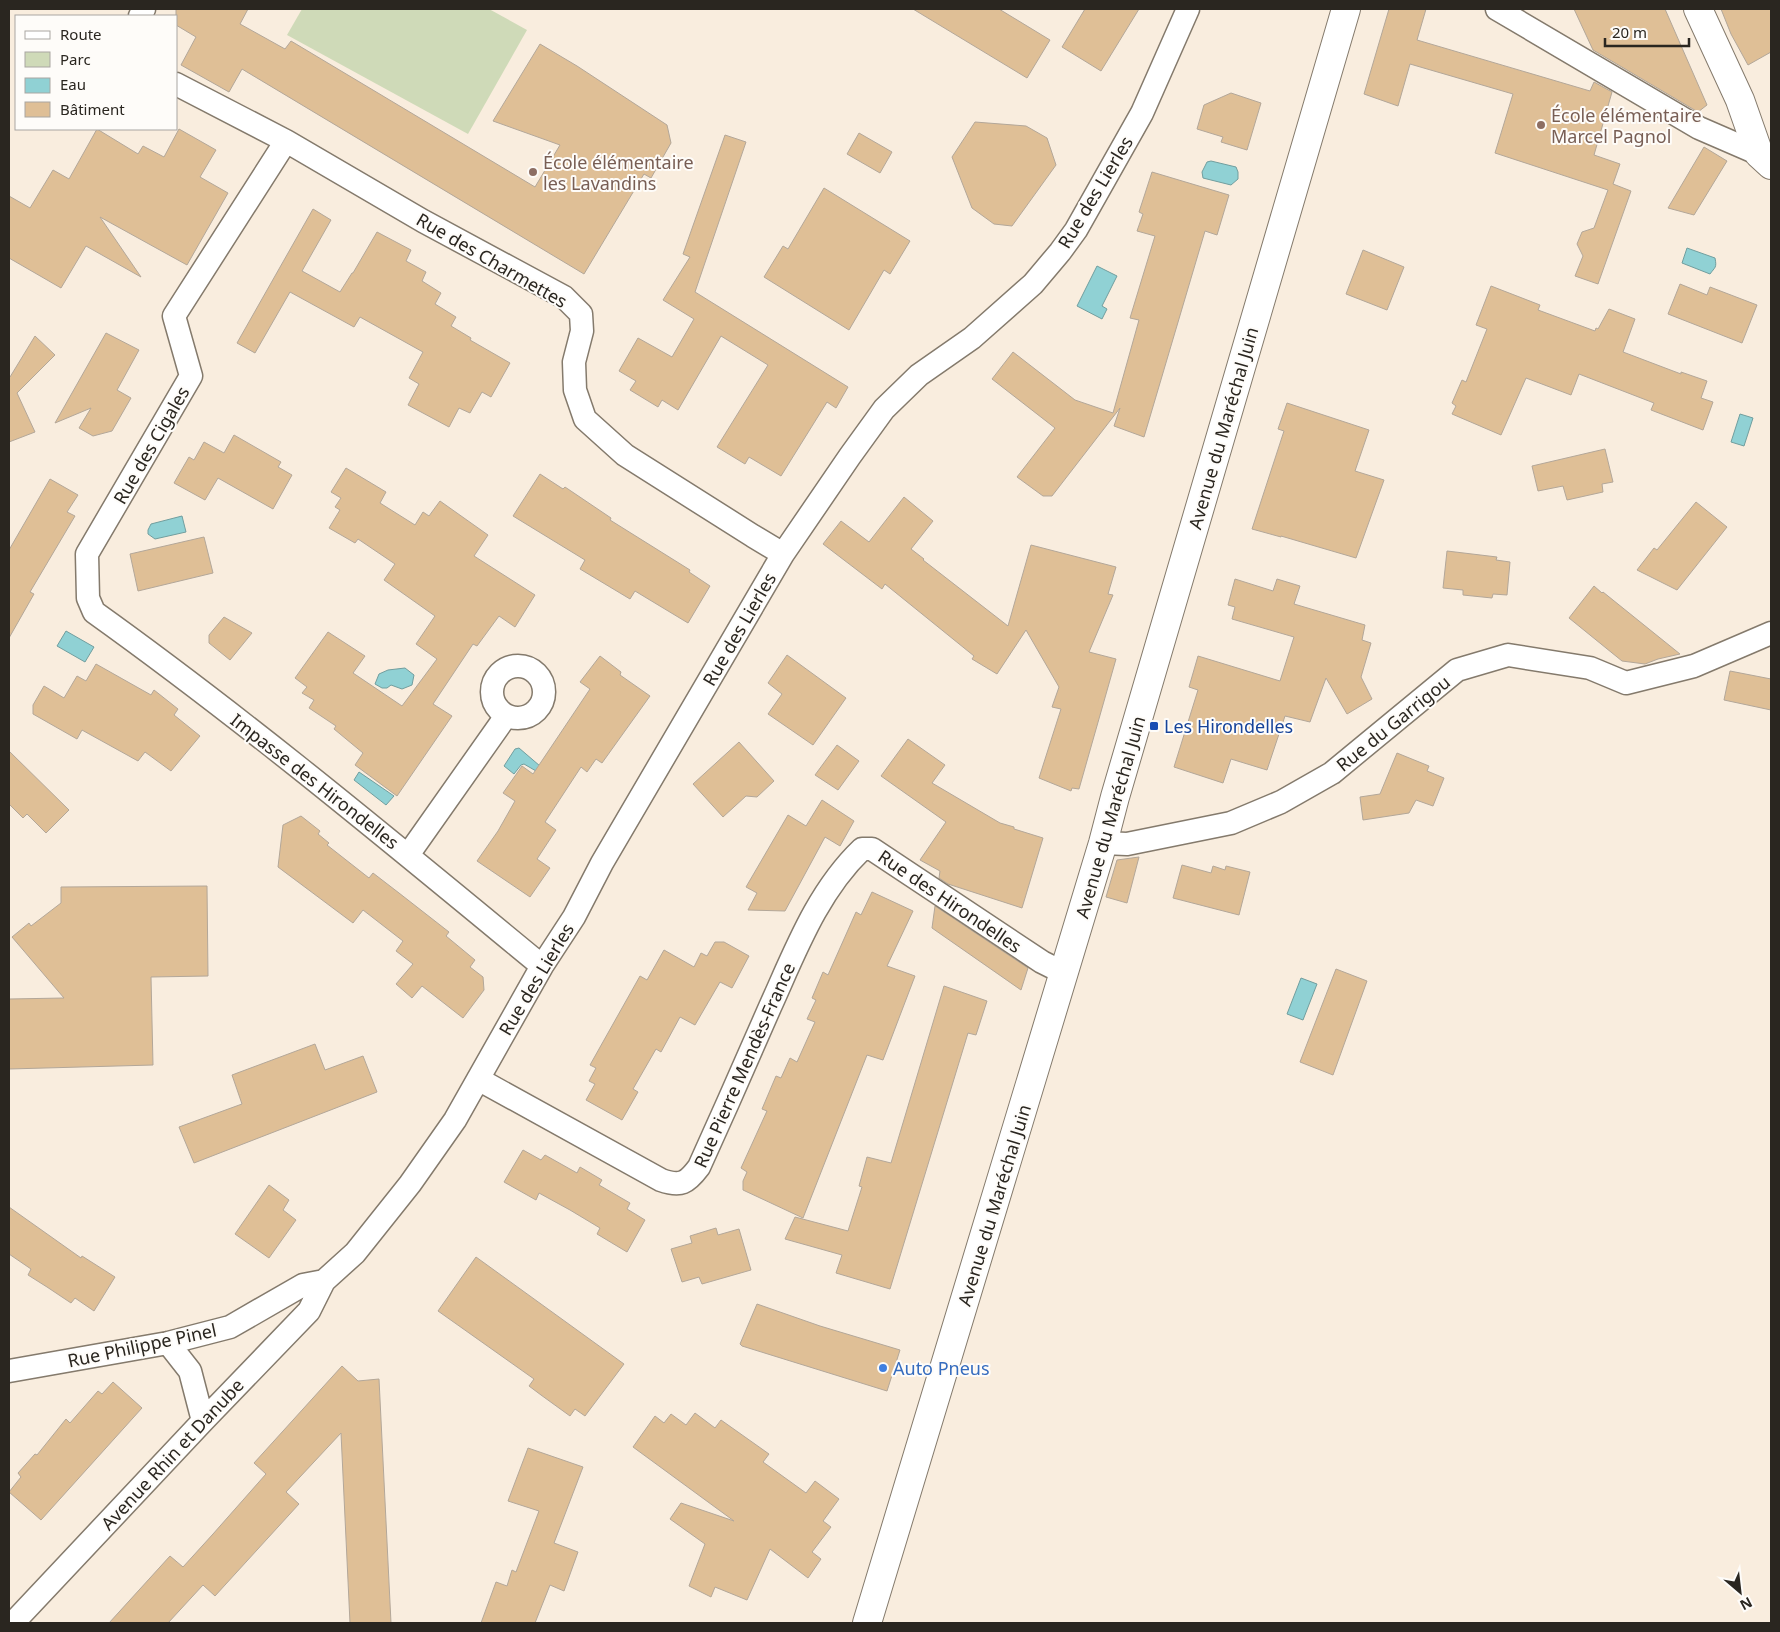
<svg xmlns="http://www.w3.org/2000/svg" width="1780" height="1632" viewBox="0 0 1780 1632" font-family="'Noto Sans',sans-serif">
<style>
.green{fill:#cfdab8}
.water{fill:#90d1d4;stroke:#719e9e}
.building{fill:#dfbf96;stroke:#b3a799}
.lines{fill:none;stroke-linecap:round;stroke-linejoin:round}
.street-casing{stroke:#847a6c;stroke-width:25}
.secondary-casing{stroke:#847a6c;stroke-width:30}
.street{stroke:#fff;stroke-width:22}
.secondary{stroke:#fff;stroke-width:28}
.education-dot{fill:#8d6e63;stroke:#fefcf9;stroke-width:2}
.transit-dot{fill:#1a4fb4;stroke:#fefcf9;stroke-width:2}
.shop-dot{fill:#3f7fe0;stroke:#fefcf9;stroke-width:2}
.labels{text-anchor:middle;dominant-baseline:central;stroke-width:4;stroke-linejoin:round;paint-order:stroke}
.education-label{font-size:18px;fill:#785e54;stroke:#fefcf9;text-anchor:start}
.street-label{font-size:18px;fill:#2a2620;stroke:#fefcf9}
.transit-label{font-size:18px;fill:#164399;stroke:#fefcf9;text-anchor:start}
.shop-label{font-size:18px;fill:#366cbe;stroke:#fefcf9;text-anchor:start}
</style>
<rect width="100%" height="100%" fill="#f9edde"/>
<path class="green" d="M 302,9 L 489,9 L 527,30 L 468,134 L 287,35 Z"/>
<path class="water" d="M 1211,161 L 1236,167 L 1238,172 L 1238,179 L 1231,185 L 1203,178 L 1202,172 L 1207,162 Z
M 1687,248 L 1715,258 C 1717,268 1715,267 1710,274 L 1682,263 Z
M 1097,266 L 1117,276 L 1102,306 L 1107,309 L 1102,319 L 1077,306 Z
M 1740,414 L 1753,418 L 1744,446 L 1731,442 Z
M 182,516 L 186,532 L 155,539 L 148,534 L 148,530 L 151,524 Z
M 66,631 L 94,647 L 85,662 L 57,646 Z
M 405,668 L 414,675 L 412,685 L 402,689 L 391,685 L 387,688 L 382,688 L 375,684 L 379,674 L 388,670 Z
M 519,748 L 540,766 L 536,771 L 524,764 L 521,765 L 514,774 L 504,766 L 515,749 Z
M 359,772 L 394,796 L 386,805 L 354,780 Z
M 1301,978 L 1317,984 L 1303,1020 L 1287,1014 Z"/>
<path class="building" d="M 176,9 L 248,9 L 240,24 L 285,49 L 291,41 L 535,187 L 560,145 L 493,121 L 540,44 L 577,66 L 667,125 L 671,143 L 651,178 L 644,174 L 584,274 L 242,69 L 229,92 L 181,65 L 196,37 L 176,25 Z
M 913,9 L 999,9 L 1050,40 L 1027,78 Z
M 1085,9 L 1139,9 L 1101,71 L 1062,47 Z
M 1389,9 L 1426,9 L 1417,40 L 1590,91 L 1594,82 L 1612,92 L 1594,155 L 1620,164 L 1613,184 L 1631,191 L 1598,284 L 1575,276 L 1583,256 L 1577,244 L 1582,232 L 1594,228 L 1608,190 L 1495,153 L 1513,94 L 1410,64 L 1398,106 L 1364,94 Z
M 1574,9 L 1665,9 L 1707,105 L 1698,112 L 1593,50 Z
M 1721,9 L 1771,9 L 1771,52 L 1748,65 L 1731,34 Z
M 1231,93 L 1261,103 L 1247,150 L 1221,142 L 1223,137 L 1197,129 L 1204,105 Z
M 975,122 L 1026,126 L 1047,138 L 1056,165 L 1012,226 L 994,224 L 972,208 L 952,157 Z
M 97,129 L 138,154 L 143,146 L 164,157 L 179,129 L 216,150 L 200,177 L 228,193 L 187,265 L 100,217 L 141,277 L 86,246 L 61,288 L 9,258 L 9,196 L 30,208 L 53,170 L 69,179 Z
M 859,133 L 892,152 L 880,173 L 847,154 Z
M 725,135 L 746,142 L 695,292 L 848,387 L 836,408 L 827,402 L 781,476 L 749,457 L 745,464 L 717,447 L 768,365 L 721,336 L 678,410 L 662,400 L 658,407 L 630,390 L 636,381 L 619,371 L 638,338 L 672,357 L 694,319 L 663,300 L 690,257 L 683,254 Z
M 1704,147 L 1727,161 L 1694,215 L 1668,208 Z
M 1152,172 L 1229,195 L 1217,235 L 1205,231 L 1144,437 L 1114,426 L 1120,408 L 1052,496 L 1043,496 L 1017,477 L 1055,428 L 992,379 L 1013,352 L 1075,400 L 1113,413 L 1139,320 L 1130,318 L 1155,236 L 1137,231 L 1143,214 L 1139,212 Z
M 824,188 L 910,241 L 890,274 L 884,270 L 849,330 L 764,277 L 783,246 L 788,249 Z
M 313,209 L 331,220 L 302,271 L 340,292 L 352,273 L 353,273 L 377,232 L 411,250 L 406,261 L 426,272 L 422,281 L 441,293 L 435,304 L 456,317 L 451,326 L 471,338 L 470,340 L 510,363 L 491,397 L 482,392 L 470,413 L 459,408 L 449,427 L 408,405 L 419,384 L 409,378 L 423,352 L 360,317 L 354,327 L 290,292 L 255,353 L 237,343 Z
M 1363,250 L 1404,267 L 1387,310 L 1346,294 Z
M 1680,284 L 1707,295 L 1710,287 L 1757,305 L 1742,343 L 1668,314 Z
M 1491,286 L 1540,305 L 1538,310 L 1595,331 L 1596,328 L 1598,329 L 1609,309 L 1635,319 L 1623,352 L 1681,374 L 1681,372 L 1707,381 L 1701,398 L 1713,402 L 1703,430 L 1651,410 L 1654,403 L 1579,374 L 1571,395 L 1526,378 L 1501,435 L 1452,414 L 1456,406 L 1452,403 L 1462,380 L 1466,382 L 1487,329 L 1476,325 Z
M 106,333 L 139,350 L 117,390 L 131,398 L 112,431 L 93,436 L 79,428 L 91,408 L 55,423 Z
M 35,336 L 55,355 L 17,393 L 35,432 L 9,442 L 9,374 L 10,377 Z
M 1287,403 L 1369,430 L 1355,471 L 1384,480 L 1356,558 L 1281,536 L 1281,537 L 1252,529 L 1284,431 L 1278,429 Z
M 234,435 L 281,462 L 278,467 L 292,475 L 273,509 L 218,478 L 205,500 L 174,483 L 189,457 L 194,460 L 204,442 L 224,453 Z
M 1605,449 L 1613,482 L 1602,484 L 1603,492 L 1567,500 L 1563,486 L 1538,491 L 1532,466 Z
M 346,468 L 386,492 L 380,503 L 415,525 L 423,512 L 429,516 L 440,501 L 488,535 L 474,556 L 535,595 L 515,627 L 499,616 L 477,646 L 473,644 L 433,704 L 452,716 L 397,796 L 355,765 L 363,753 L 334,729 L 336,726 L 309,708 L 314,700 L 302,693 L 307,687 L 295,678 L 328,632 L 365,656 L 353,673 L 402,706 L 437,659 L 416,644 L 435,616 L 384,580 L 395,564 L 358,539 L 355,543 L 329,528 L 340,510 L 335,507 L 341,498 L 331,492 Z
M 540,474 L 563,489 L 565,487 L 611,518 L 610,520 L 690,570 L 689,572 L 710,586 L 688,623 L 635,591 L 630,599 L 580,569 L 585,560 L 513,516 Z
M 50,479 L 78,495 L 67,512 L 75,516 L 30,592 L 34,594 L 9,638 L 9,550 Z
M 904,497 L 933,521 L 911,549 L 924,559 L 923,560 L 1008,626 L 1031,545 L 1116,567 L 1108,594 L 1113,595 L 1089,652 L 1116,659 L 1079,789 L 1072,788 L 1071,791 L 1039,778 L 1061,709 L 1052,707 L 1059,687 L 1026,630 L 997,674 L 972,659 L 974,656 L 885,584 L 882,589 L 823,544 L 841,521 L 869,542 Z
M 1696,502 L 1727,527 L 1677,590 L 1637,570 L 1654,548 L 1657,550 Z
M 204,537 L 213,573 L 138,591 L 130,554 Z
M 1447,551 L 1497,557 L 1496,560 L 1510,562 L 1507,595 L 1493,594 L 1492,598 L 1463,595 L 1463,590 L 1443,588 Z
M 1235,579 L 1273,591 L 1277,579 L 1300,586 L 1294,604 L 1365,625 L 1362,640 L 1371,643 L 1361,677 L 1372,699 L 1347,714 L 1326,678 L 1310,722 L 1285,716 L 1267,770 L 1231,759 L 1223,783 L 1174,767 L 1198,690 L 1189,687 L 1198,656 L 1280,681 L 1294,637 L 1232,619 L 1235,607 L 1228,605 Z
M 1594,586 L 1602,593 L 1603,592 L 1680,654 L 1658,659 L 1645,664 L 1622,661 L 1569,618 Z
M 224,617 L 252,633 L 230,660 L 209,643 L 209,635 Z
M 787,655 L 846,698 L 813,745 L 768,714 L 782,694 L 768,683 Z
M 600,656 L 621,672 L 620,675 L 650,696 L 602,763 L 596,759 L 587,772 L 581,767 L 545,822 L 556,830 L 537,859 L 550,868 L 530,897 L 477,861 L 498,831 L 515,801 L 503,793 L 522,766 L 533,774 L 590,689 L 580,682 Z
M 96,664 L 151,695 L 154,690 L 178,709 L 174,715 L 200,736 L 171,771 L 145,752 L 138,761 L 82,730 L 77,739 L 33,714 L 33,705 L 44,686 L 64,698 L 77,676 L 86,681 Z
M 1730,671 L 1771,679 L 1771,710 L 1724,700 Z
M 908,739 L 945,765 L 932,783 L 1000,823 L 1014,827 L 1014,829 L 1043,838 L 1022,908 L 948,884 L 939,878 L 940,871 L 920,860 L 946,822 L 881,776 Z
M 739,742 L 774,781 L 757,797 L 746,796 L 723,817 L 693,784 Z
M 837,745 L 859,761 L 838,790 L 815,775 Z
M 9,751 L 69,810 L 46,833 L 27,814 L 23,818 L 9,804 Z
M 1397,753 L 1429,766 L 1427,771 L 1444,778 L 1433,806 L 1416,800 L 1409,813 L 1363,820 L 1360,797 L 1380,794 Z
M 822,800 L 854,821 L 840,846 L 825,837 L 785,911 L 748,910 L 757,893 L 746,887 L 788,815 L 806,826 Z
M 301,816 L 320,831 L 318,834 L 329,843 L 327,845 L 369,878 L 373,873 L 399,893 L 449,932 L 446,936 L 475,960 L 470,967 L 483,977 L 484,990 L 463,1018 L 422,986 L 412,998 L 396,984 L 413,964 L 396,951 L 403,941 L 363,910 L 353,923 L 278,867 L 283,825 Z
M 1139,857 L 1127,903 L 1106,897 L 1117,860 Z
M 1182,865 L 1211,873 L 1213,866 L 1225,870 L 1226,866 L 1250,872 L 1239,915 L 1173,898 Z
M 207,886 L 208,976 L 151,977 L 153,1065 L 9,1069 L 9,999 L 64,998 L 12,937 L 29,923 L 31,926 L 61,903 L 61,887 Z
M 872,892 L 913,911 L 887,966 L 915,976 L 883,1060 L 867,1055 L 803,1218 L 743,1190 L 743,1181 L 747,1172 L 741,1168 L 767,1111 L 762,1109 L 776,1076 L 781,1078 L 790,1058 L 797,1062 L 815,1022 L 807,1019 L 816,1000 L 812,998 L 823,972 L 828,975 L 856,912 L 861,915 Z
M 935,906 L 1028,968 L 1021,990 L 932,928 Z
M 715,942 L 724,942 L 749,956 L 732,988 L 720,982 L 695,1025 L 680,1017 L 661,1052 L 656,1049 L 633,1089 L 638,1092 L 622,1120 L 586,1100 L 595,1084 L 589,1081 L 596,1068 L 590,1065 L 640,976 L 647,980 L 664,950 L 694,967 L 701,953 L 707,956 Z
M 1336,969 L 1367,981 L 1333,1075 L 1300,1062 Z
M 944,986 L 987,1001 L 976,1035 L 968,1033 L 890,1289 L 836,1273 L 842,1255 L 785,1239 L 795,1217 L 848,1231 L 862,1187 L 859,1186 L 867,1157 L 891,1163 Z
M 315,1044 L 325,1070 L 363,1056 L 377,1092 L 194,1163 L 179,1127 L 242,1104 L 232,1075 Z
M 523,1150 L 541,1160 L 545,1155 L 577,1173 L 580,1167 L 602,1180 L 599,1185 L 630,1203 L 627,1209 L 645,1220 L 627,1252 L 597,1234 L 600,1228 L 570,1210 L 539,1193 L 536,1200 L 504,1182 Z
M 269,1185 L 289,1200 L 283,1210 L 296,1220 L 269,1258 L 235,1234 Z
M 9,1207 L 81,1258 L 82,1256 L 115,1277 L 94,1311 L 75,1298 L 71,1303 L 47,1287 L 28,1275 L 31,1269 L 9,1254 Z
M 716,1228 L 718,1235 L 739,1229 L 751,1270 L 702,1284 L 699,1277 L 682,1282 L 671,1249 L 692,1243 L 690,1236 Z
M 476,1257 L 624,1364 L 585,1416 L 575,1409 L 570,1416 L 541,1395 L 529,1386 L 534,1379 L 438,1311 Z
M 757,1304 L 820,1326 L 900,1350 L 887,1391 L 742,1346 L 740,1344 Z
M 342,1366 L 358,1381 L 379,1379 L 391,1623 L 350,1623 L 341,1433 L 286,1492 L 299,1504 L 215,1596 L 203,1585 L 168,1623 L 109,1623 L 170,1556 L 183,1567 L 213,1534 L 266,1474 L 254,1463 Z
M 113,1382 L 142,1408 L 41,1520 L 9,1492 L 21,1477 L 18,1473 L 35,1454 L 37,1455 L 66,1419 L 70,1423 L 98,1391 L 102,1394 Z
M 695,1413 L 715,1428 L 721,1420 L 769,1454 L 763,1462 L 806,1493 L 815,1481 L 839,1499 L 823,1521 L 831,1527 L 812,1552 L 821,1559 L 808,1578 L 770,1549 L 747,1600 L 715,1587 L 711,1597 L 689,1586 L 705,1544 L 670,1519 L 681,1503 L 734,1521 L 633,1447 L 655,1416 L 664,1423 L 671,1414 L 686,1425 Z
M 528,1448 L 583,1467 L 554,1543 L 578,1552 L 564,1591 L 550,1585 L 535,1623 L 481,1623 L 496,1582 L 507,1586 L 512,1570 L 516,1572 L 539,1511 L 508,1501 Z"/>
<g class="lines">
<g class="street-casing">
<path id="street" d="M 1497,9 L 1699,128 L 1759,154
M 140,16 L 144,9
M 176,84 L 286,141 L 423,221 L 564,297 L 581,314 L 582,331 L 574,362 L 575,390 L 585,419 L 625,455 L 753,536 L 783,554
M 286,141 L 174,316 L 191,376 L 87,554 L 88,598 L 94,612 C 249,723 395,845 542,966
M492 692a26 26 0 1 1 52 0a26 26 0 1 1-52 0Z
M 1103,843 L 1127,844 L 1231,823 L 1281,802 L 1332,773 L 1457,670 L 1508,655 L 1590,668 L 1626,683 L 1694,666 L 1771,633
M 408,855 L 506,716
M 478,1079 L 661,1180 C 681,1187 687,1183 699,1167 C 723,1114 747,1060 770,1007 C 795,952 817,892 862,849 L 872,849 L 1042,962 L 1064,973
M 168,1343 L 190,1371 L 203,1421
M 9,1371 L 168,1343 L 230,1327 L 303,1285 L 324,1281
M 13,1623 L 203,1421 L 309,1311 L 324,1281 L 355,1253 L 410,1184 L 455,1120 L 542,966 L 574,917 L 602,863 L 783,554 L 850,456 L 884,409 L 919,375 L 972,338 L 1033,284 L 1060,252 L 1076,230 L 1142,113 L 1188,9"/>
</g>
<g class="secondary-casing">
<path id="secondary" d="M 1698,9 L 1740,100 L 1759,154 L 1771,165
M 867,1623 L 1103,843 L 1115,797 L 1346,9"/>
</g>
<use href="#street" class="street"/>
<use href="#secondary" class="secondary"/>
</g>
<g class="education-dot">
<circle cx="1541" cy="125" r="5"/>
<circle cx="533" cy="172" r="5"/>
</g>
<rect class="transit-dot" x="1149" y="721" width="10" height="10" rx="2.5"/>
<circle class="shop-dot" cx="883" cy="1368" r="5"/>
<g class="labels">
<g class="education-label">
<text x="1551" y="115">École élémentaire<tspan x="1551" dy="21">Marcel Pagnol</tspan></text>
<text x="543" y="162">École élémentaire<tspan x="543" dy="21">les Lavandins</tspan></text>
</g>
<g class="street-label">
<text transform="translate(1095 192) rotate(-59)">Rue des Lierles</text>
<text transform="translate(492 260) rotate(30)">Rue des Charmettes</text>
<text transform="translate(1223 428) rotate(-74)">Avenue du Maréchal Juin</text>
<text transform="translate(151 445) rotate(-60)">Rue des Cigales</text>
<text transform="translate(739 629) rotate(-60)">Rue des Lierles</text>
<text transform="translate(1393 723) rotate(-39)">Rue du Garrigou</text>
<text transform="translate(315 781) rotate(38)">Impasse des Hirondelles</text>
<text transform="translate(1110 817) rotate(-74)">Avenue du Maréchal Juin</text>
<text transform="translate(950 901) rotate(34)">Rue des Hirondelles</text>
<text transform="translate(536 979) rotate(-59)">Rue des Lierles</text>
<text transform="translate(744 1065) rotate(-66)">Rue Pierre Mendès-France</text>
<text transform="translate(994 1205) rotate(-73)">Avenue du Maréchal Juin</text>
<text transform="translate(142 1345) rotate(-12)">Rue Philippe Pinel</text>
<text transform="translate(172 1454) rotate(-47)">Avenue Rhin et Danube</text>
</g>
<g class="transit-label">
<text x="1164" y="726">Les Hirondelles</text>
</g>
<g class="shop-label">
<text x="893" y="1368">Auto Pneus</text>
</g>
</g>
<rect width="1780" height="1632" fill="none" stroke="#2a2620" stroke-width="20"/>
<rect x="15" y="15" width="162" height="115" fill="#fefcf9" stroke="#a9a6a2"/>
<rect x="25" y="31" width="25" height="8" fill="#ffffff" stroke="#a9a6a2"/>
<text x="60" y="40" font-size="15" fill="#2a2620">Route</text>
<rect x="25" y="52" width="25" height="15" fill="#cfdab8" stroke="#a9a6a2"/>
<text x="60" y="65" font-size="15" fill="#2a2620">Parc</text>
<rect x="25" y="78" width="25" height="15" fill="#90d1d4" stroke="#a9a6a2"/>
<text x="60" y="90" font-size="15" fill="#2a2620">Eau</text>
<rect x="25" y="102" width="25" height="15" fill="#dfbf96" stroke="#a9a6a2"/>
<text x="60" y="115" font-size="15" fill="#2a2620">Bâtiment</text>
<g transform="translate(1740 1592) rotate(152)" stroke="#fefcf9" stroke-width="4" paint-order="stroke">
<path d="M0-4L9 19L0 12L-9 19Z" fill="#2a2620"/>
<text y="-8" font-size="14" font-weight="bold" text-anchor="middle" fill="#2a2620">N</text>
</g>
<path d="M1605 38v8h84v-8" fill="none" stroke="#2a2620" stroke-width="2.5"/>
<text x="1612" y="38" font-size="15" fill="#2a2620" stroke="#fefcf9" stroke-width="4" paint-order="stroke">20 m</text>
</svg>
